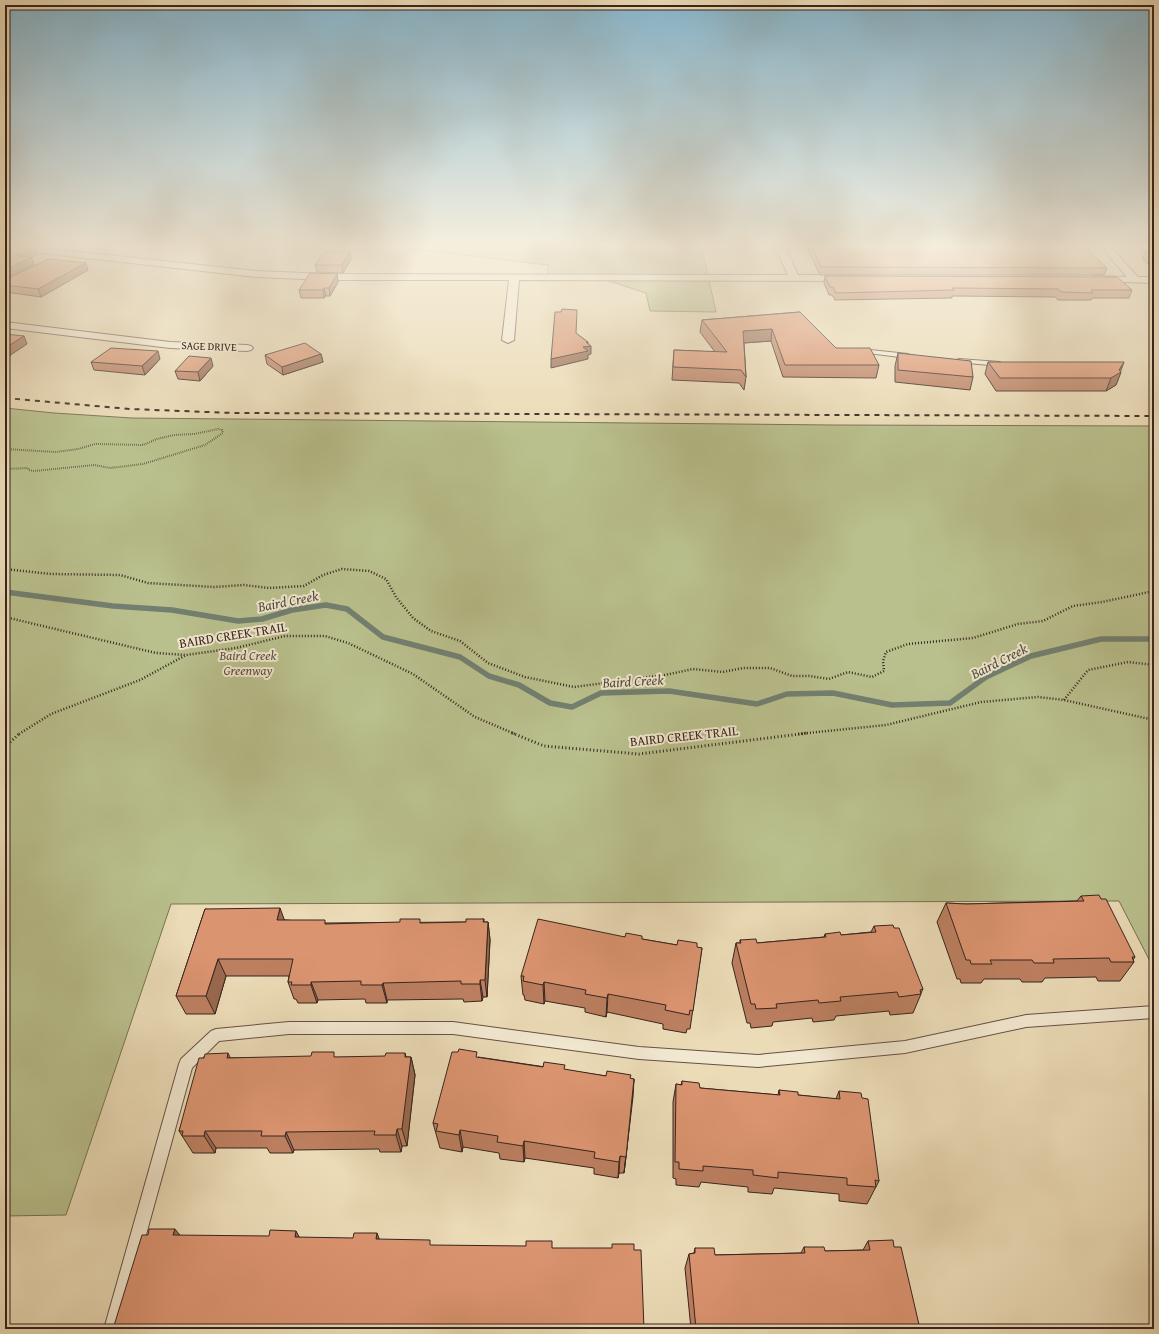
<svg xmlns="http://www.w3.org/2000/svg" width="1159" height="1334" viewBox="0 0 1159 1334" font-family="'Gentium Book Plus',serif">
<style>
.green{fill:#b9c08d;stroke:#787256}
.lines{fill:none;stroke-linecap:round;stroke-linejoin:round}
.stream{stroke:#728071;stroke-width:5.5}
.lane-casing{stroke:#645245;stroke-width:2}
.street-casing{stroke:#645245;stroke-width:2}
.path-far2{stroke:#37251f;stroke-width:2;stroke-dasharray:0.5 1.5;stroke-linecap:butt}
.path-far1{stroke:#37251f;stroke-width:2.5;stroke-dasharray:1 2;stroke-linecap:butt}
.path{stroke:#37251f;stroke-width:3;stroke-dasharray:1 2.5;stroke-linecap:butt}
.lane{fill:#f2e8d0;fill-rule:evenodd}
.street{fill:#f2e8d0;fill-rule:evenodd}
.rail{stroke:#37251f;stroke-width:2;stroke-dasharray:5 5;stroke-linecap:butt}
.wall{fill:#bc7f60;stroke:#37251f}
.shaded-wall{fill:#99684e;stroke:#37251f}
.building{fill:#db9470;stroke:#37251f}
.labels{text-anchor:middle;dominant-baseline:central;stroke-width:4;stroke-linejoin:round;paint-order:stroke}
.far-street-label{font-size:11px;fill:#37251f;stroke:#f2e8d0}
.street-label{font-size:13px;fill:#37251f;stroke:#f2e8d0}
.park-label{font-size:13px;font-style:italic;fill:#584c3a;stroke:#f2e8d0}
.water-label{font-size:14px;font-style:italic;fill:#504b41;stroke:#f2e8d0}
</style>
<rect width="100%" height="100%" fill="#ebdbb6"/>
<filter id="stains"><feTurbulence type="fractalNoise" baseFrequency=".005" numOctaves="4"/><feColorMatrix values="0 0 0 0 .2 0 0 0 0 .09 0 0 0 0 .02 0 0 0 .5 -.17"/></filter>
<radialGradient id="worn" r=".72"><stop offset=".6" stop-color="#630" stop-opacity="0"/><stop offset="1" stop-color="#630" stop-opacity=".3"/></radialGradient>
<path class="green" d="M 370,244 L 701,244 L 716,312 L 650,311 L 646,293 L 591,275 L 548,275 L 548,265 Z
M 5,408 L 54,413 L 132,418 L 833,425 L 1154,426 L 1154,969 L 1119,901 L 171,904 L 66,1215 L 5,1216 Z"/>
<g class="lines">
<path class="stream" d="M 5,592 L 113,606 L 172,610 L 238,621 L 262,619 L 292,610 L 326,605 L 347,609 L 383,637 L 460,657 L 489,676 L 519,685 L 550,703 L 572,707 L 601,693 L 669,691 L 757,704 L 787,694 L 833,693 L 892,705 L 950,703 L 986,677 L 1031,656 L 1101,639 L 1154,639"/>
<g class="lane-casing">
<path id="lane" d="M 861,349 L 908,354 L 911,356 L 908,358 L 859,352 L 859,350 Z
M 959,359 L 1000,362 L 1003,364 L 1000,366 L 957,362 L 957,360 Z
M 1154,1006 L 1154,1018 L 1026,1027 L 905,1053 L 758,1067 L 639,1059 L 453,1034 L 289,1034 L 219,1041 L 192,1068 L 120,1329 L 104,1329 L 179,1064 L 181,1059 L 211,1031 L 216,1029 L 289,1022 L 453,1022 L 639,1047 L 758,1055 L 905,1041 L 1026,1015 Z"/>
</g>
<g class="street-casing">
<path id="street" d="M 5,244 L 256,271 L 328,274 L 788,275 L 774,244 L 784,244 L 798,275 L 848,275 L 853,278 L 848,281 L 519,280 L 514,340 L 508,343 L 502,340 L 509,280 L 328,280 L 256,277 L 5,249 Z
M 1099,244 L 1108,244 L 1138,277 L 1154,277 L 1154,283 L 1093,281 L 1091,279 L 1096,276 L 1127,277 Z
M 5,322 L 170,342 L 247,345 L 251,346 L 253,348 L 251,350 L 247,351 L 170,348 L 5,328 Z"/>
</g>
<path class="path-far2" d="M 5,449 L 56,452 L 78,449 L 95,444 L 143,445 L 157,439 L 174,435 L 194,434 L 218,429 L 222,430 L 223,433 L 205,445 L 143,464 L 110,468 L 94,465 L 34,471 L 29,470 L 28,468 L 5,469"/>
<path class="path-far1" d="M 5,569 L 51,574 L 120,575 L 148,583 L 214,587 L 244,585 L 269,588 L 304,586 L 323,575 L 342,569 L 369,571 L 386,579 L 396,597 L 413,618 L 431,631 L 460,641 L 488,663 L 525,677 L 574,687 L 665,675 L 693,669 L 723,672 L 743,668 L 770,668 L 792,676 L 809,676 L 829,679 L 848,672 L 872,677 L 884,671 L 883,661 L 886,652 L 908,644 L 973,638 L 1018,624 L 1043,621 L 1073,606 L 1102,602 L 1154,591
M 5,617 L 156,653 L 186,655 L 236,648 L 285,636 L 325,636 L 348,643 L 413,674 L 475,717 L 515,734
M 1064,700 L 1088,670 L 1128,662 L 1154,665
M 19,734 L 51,714 L 140,680 L 186,655
M 798,734 L 886,725 L 981,702 L 1038,697 L 1064,700 L 1154,720"/>
<path class="path" d="M 512,733 L 544,746 L 639,754 L 808,733
M 5,747 L 20,733"/>
<use href="#lane" class="lane"/>
<use href="#street" class="street"/>
<path class="rail" d="M 5,398 L 130,409 L 233,413 L 1154,416"/>
</g>
<path class="wall" d="M 17,244 L 57,244 L 51,247 Z
M 805,244 L 1081,244 L 1107,268 L 1104,275 L 820,275 Z
M 1145,251 L 1154,251 L 1154,269 L 1143,260 L 1144,259 L 1143,258 Z
M 351,259 L 343,273 L 317,272 L 315,265 Z
M 88,270 L 41,297 L 5,292 L 5,280 Z
M 337,274 L 338,282 L 330,296 L 326,296 L 324,298 L 301,298 L 299,290 Z
M 825,276 L 1132,290 L 1129,298 L 1092,298 L 1091,300 L 1058,300 L 1055,297 L 952,296 L 952,298 L 835,300 L 832,295 L 829,295 L 824,283 Z
M 800,312 L 836,348 L 879,365 L 876,378 L 783,377 L 771,341 L 744,343 L 746,377 L 744,390 L 739,383 L 672,380 L 674,350 L 715,352 L 700,332 L 702,320 Z
M 898,353 L 973,377 L 970,390 L 895,382 L 895,366 Z
M 321,354 L 323,362 L 283,375 L 267,364 L 265,355 Z
M 160,359 L 145,375 L 94,370 L 91,362 Z
M 988,362 L 1120,371 L 1121,372 L 1116,385 L 1106,391 L 996,391 L 985,374 Z
M 213,366 L 200,381 L 178,379 L 175,371 Z
M 1081,896 L 1135,957 L 1133,960 L 1134,962 L 1120,981 L 1098,981 L 1096,977 L 1045,978 L 1042,982 L 1022,982 L 1020,979 L 984,979 L 981,983 L 961,983 L 960,979 L 957,979 L 937,922 L 946,903 L 966,904 L 1077,901 Z
M 205,909 L 285,920 L 326,923 L 466,922 L 484,919 L 484,922 L 488,922 L 490,940 L 487,997 L 483,997 L 482,1001 L 464,1002 L 463,999 L 387,1000 L 387,1003 L 366,1003 L 365,999 L 318,1000 L 317,1003 L 298,1003 L 296,999 L 294,999 L 288,982 L 289,976 L 226,976 L 215,1014 L 186,1014 L 176,996 Z
M 874,926 L 923,989 L 921,993 L 921,994 L 913,1013 L 890,1015 L 889,1011 L 836,1016 L 834,1020 L 813,1022 L 812,1018 L 773,1022 L 772,1026 L 751,1028 L 750,1023 L 747,1023 L 732,963 L 736,943 L 740,943 L 740,940 L 757,943 L 824,937 L 825,934 L 841,935 L 871,932 Z
M 625,937 L 642,939 L 677,945 L 702,948 L 690,1029 L 687,1029 L 686,1033 L 663,1029 L 663,1024 L 607,1012 L 606,1017 L 585,1012 L 585,1008 L 545,1001 L 544,1004 L 525,1000 L 524,995 L 523,995 L 521,976 Z
M 411,1057 L 415,1075 L 407,1146 L 402,1146 L 401,1152 L 380,1152 L 379,1149 L 294,1150 L 293,1153 L 270,1153 L 267,1148 L 216,1148 L 215,1153 L 193,1153 L 179,1131 L 204,1058 Z
M 478,1057 L 606,1076 L 634,1079 L 624,1173 L 619,1173 L 618,1178 L 594,1174 L 594,1168 L 525,1158 L 524,1162 L 500,1159 L 499,1153 L 463,1147 L 462,1152 L 440,1148 L 433,1123 Z
M 682,1081 L 700,1088 L 778,1095 L 779,1090 L 798,1095 L 836,1099 L 839,1091 L 879,1181 L 867,1204 L 839,1201 L 839,1194 L 774,1188 L 772,1194 L 748,1192 L 748,1187 L 701,1182 L 699,1187 L 676,1185 L 676,1179 L 673,1178 L 673,1102 L 676,1084 L 681,1085 Z
M 868,1241 L 894,1247 L 920,1329 L 691,1329 L 685,1268 L 689,1254 L 694,1253 L 695,1248 L 715,1255 L 801,1253 L 804,1247 L 825,1251 L 863,1250 Z"/>
<path class="shaded-wall" d="M 50,244 L 57,244 L 51,247 Z
M 35,247 L 37,254 L 30,258 L 32,257 L 34,265 L 5,279 L 5,270 L 17,256 Z
M 350,251 L 351,259 L 343,273 L 342,265 Z
M 86,263 L 88,270 L 41,297 L 38,289 Z
M 337,274 L 338,282 L 330,296 L 329,288 Z
M 324,288 L 326,296 L 324,298 L 323,290 Z
M 772,329 L 771,341 L 742,343 L 743,331 Z
M 24,336 L 27,344 L 6,358 L 5,355 L 5,348 Z
M 586,342 L 588,342 L 588,346 L 591,346 L 591,354 L 588,355 L 588,359 L 551,368 L 551,359 L 583,347 Z
M 158,351 L 160,359 L 145,375 L 142,366 Z
M 321,354 L 323,362 L 283,375 L 282,367 Z
M 211,358 L 213,366 L 200,381 L 198,372 Z
M 1124,362 L 1120,373 L 1121,372 L 1116,385 L 1106,391 L 1111,378 L 1119,370 Z
M 280,908 L 287,927 L 277,920 Z
M 488,922 L 490,940 L 487,997 L 485,980 Z
M 218,959 L 226,976 L 215,1014 L 206,996 Z
M 480,980 L 483,997 L 482,1001 L 480,984 Z
M 311,982 L 318,1000 L 317,1003 L 311,985 Z
M 544,982 L 545,1001 L 544,1004 L 543,985 Z
M 383,983 L 387,1000 L 387,1003 L 382,985 Z
M 608,994 L 607,1012 L 606,1017 L 607,998 Z
M 228,1053 L 237,1072 L 227,1058 Z
M 405,1053 L 409,1068 L 411,1057 L 415,1075 L 407,1146 L 402,1129 Z
M 634,1079 L 633,1097 L 624,1173 L 626,1157 Z
M 397,1129 L 402,1146 L 401,1152 L 396,1135 Z
M 460,1130 L 463,1147 L 462,1152 L 459,1135 Z
M 205,1131 L 216,1148 L 215,1153 L 204,1136 Z
M 286,1132 L 294,1150 L 293,1153 L 285,1136 Z
M 524,1141 L 525,1158 L 524,1162 L 523,1146 Z
M 620,1156 L 619,1173 L 618,1178 L 619,1162 Z
M 175,1229 L 187,1244 L 173,1235 Z
M 296,1231 L 304,1246 L 295,1237 Z
M 377,1233 L 383,1249 L 376,1239 Z"/>
<path class="building" d="M 5,244 L 10,244 L 35,247 L 17,256 L 32,257 L 5,270 Z
M 810,244 L 1081,244 L 1107,268 L 821,267 Z
M 324,251 L 350,251 L 342,265 L 315,265 Z
M 1145,251 L 1154,251 L 1154,259 L 1146,253 L 1148,253 Z
M 49,259 L 86,263 L 38,289 L 5,285 L 5,280 Z
M 310,273 L 337,274 L 329,288 L 324,288 L 323,290 L 299,290 Z
M 825,276 L 1117,277 L 1132,290 L 1091,290 L 1093,293 L 1061,292 L 1058,289 L 952,288 L 954,290 L 836,293 L 833,287 L 830,287 Z
M 562,309 L 577,310 L 576,333 L 588,342 L 586,342 L 591,346 L 583,347 L 588,351 L 551,359 L 555,312 L 561,312 Z
M 800,312 L 836,348 L 870,348 L 879,365 L 785,365 L 772,329 L 743,331 L 746,377 L 741,370 L 673,367 L 674,350 L 727,352 L 702,320 Z
M 5,334 L 24,336 L 5,348 Z
M 305,343 L 321,354 L 282,367 L 265,355 Z
M 111,348 L 158,351 L 142,366 L 91,362 Z
M 898,353 L 971,361 L 973,377 L 898,370 Z
M 189,356 L 211,358 L 198,372 L 175,371 Z
M 988,362 L 1124,362 L 1119,370 L 1121,372 L 1111,378 L 1000,378 Z
M 1099,895 L 1101,899 L 1106,899 L 1135,957 L 1132,957 L 1134,962 L 1111,962 L 1109,958 L 1053,959 L 1054,963 L 1034,963 L 1032,960 L 990,960 L 992,964 L 971,964 L 970,960 L 966,960 L 946,903 L 966,904 L 1084,901 L 1081,896 Z
M 280,908 L 277,920 L 325,920 L 325,924 L 400,922 L 400,919 L 420,919 L 420,923 L 466,922 L 466,919 L 484,919 L 483,922 L 488,922 L 485,980 L 480,980 L 480,984 L 461,984 L 461,981 L 383,983 L 382,985 L 361,985 L 361,981 L 311,982 L 311,985 L 291,985 L 292,982 L 288,982 L 293,959 L 218,959 L 206,996 L 176,996 L 205,909 Z
M 538,919 L 625,937 L 626,933 L 642,936 L 642,939 L 677,945 L 678,940 L 697,943 L 697,947 L 702,948 L 693,1011 L 690,1010 L 689,1015 L 665,1010 L 666,1005 L 608,994 L 607,998 L 585,994 L 586,990 L 544,982 L 543,985 L 523,981 L 524,976 L 521,976 Z
M 893,925 L 894,928 L 899,928 L 923,989 L 920,990 L 921,994 L 899,997 L 897,992 L 840,997 L 841,1001 L 819,1003 L 818,1000 L 776,1004 L 777,1008 L 756,1009 L 755,1004 L 751,1004 L 736,943 L 741,943 L 740,940 L 756,939 L 757,943 L 826,937 L 825,934 L 840,932 L 841,935 L 876,932 L 874,926 Z
M 459,1049 L 477,1052 L 476,1057 L 543,1067 L 544,1062 L 565,1065 L 564,1069 L 606,1076 L 607,1071 L 631,1075 L 630,1078 L 634,1079 L 626,1157 L 620,1156 L 619,1162 L 594,1158 L 595,1152 L 524,1141 L 523,1146 L 497,1142 L 498,1136 L 460,1130 L 459,1135 L 436,1131 L 438,1124 L 433,1123 L 452,1052 L 458,1052 Z
M 312,1052 L 334,1052 L 334,1057 L 385,1056 L 386,1053 L 405,1053 L 405,1057 L 411,1057 L 402,1129 L 397,1129 L 396,1135 L 374,1135 L 375,1131 L 286,1132 L 285,1136 L 261,1136 L 262,1131 L 205,1131 L 204,1136 L 182,1136 L 183,1131 L 179,1131 L 199,1058 L 204,1058 L 205,1054 L 228,1053 L 227,1058 L 311,1056 Z
M 682,1081 L 699,1083 L 700,1088 L 780,1095 L 779,1090 L 798,1092 L 798,1095 L 840,1099 L 839,1091 L 861,1093 L 862,1098 L 868,1099 L 879,1181 L 875,1180 L 876,1187 L 847,1185 L 847,1178 L 778,1172 L 778,1178 L 753,1175 L 753,1170 L 703,1166 L 703,1171 L 679,1169 L 679,1162 L 675,1162 L 676,1084 L 682,1085 Z
M 149,1229 L 175,1229 L 173,1235 L 269,1236 L 270,1230 L 296,1231 L 295,1237 L 353,1238 L 354,1233 L 377,1233 L 376,1239 L 430,1240 L 430,1245 L 526,1246 L 526,1241 L 552,1241 L 552,1248 L 612,1248 L 612,1244 L 634,1244 L 634,1250 L 641,1250 L 644,1329 L 113,1329 L 142,1235 L 148,1235 Z
M 893,1240 L 894,1247 L 901,1247 L 920,1329 L 696,1329 L 689,1254 L 695,1253 L 695,1248 L 714,1248 L 715,1255 L 805,1253 L 804,1247 L 824,1247 L 825,1251 L 870,1250 L 868,1241 Z"/>
<linearGradient id="sky" x2="0" y2="1"><stop stop-color="#88b7ce"/><stop offset="0.57" stop-color="#f6efde"/><stop offset="1" stop-color="#f6efde" stop-opacity="0"/></linearGradient>
<rect width="1159" height="431" fill="url(#sky)"/>
<g class="labels">
<g class="far-street-label">
<text transform="translate(209 346) rotate(2)">SAGE DRIVE</text>
</g>
<g class="street-label">
<text transform="translate(233 635) rotate(-9)">BAIRD CREEK TRAIL</text>
<text transform="translate(684 736) rotate(-6)">BAIRD CREEK TRAIL</text>
</g>
<g class="park-label">
<text x="248" y="655">Baird Creek<tspan x="248" dy="15">Greenway</tspan></text>
</g>
<g class="water-label">
<text transform="translate(288 601) rotate(-11)">Baird Creek</text>
<text transform="translate(999 661) rotate(-27)">Baird Creek</text>
<text transform="translate(633 681) rotate(-3)">Baird Creek</text>
</g>
</g>
<rect width="1159" height="1334" fill="none" stroke="#ebdbb6" stroke-width="20"/>
<rect x="6" y="6" width="1147" height="1322" fill="none" stroke="#37251f" stroke-width="2"/>
<rect x="10" y="10" width="1139" height="1314" fill="none" stroke="#37251f"/>
<rect width="100%" height="100%" filter="url(#stains)"/>
<rect width="100%" height="100%" fill="url(#worn)"/>
</svg>
